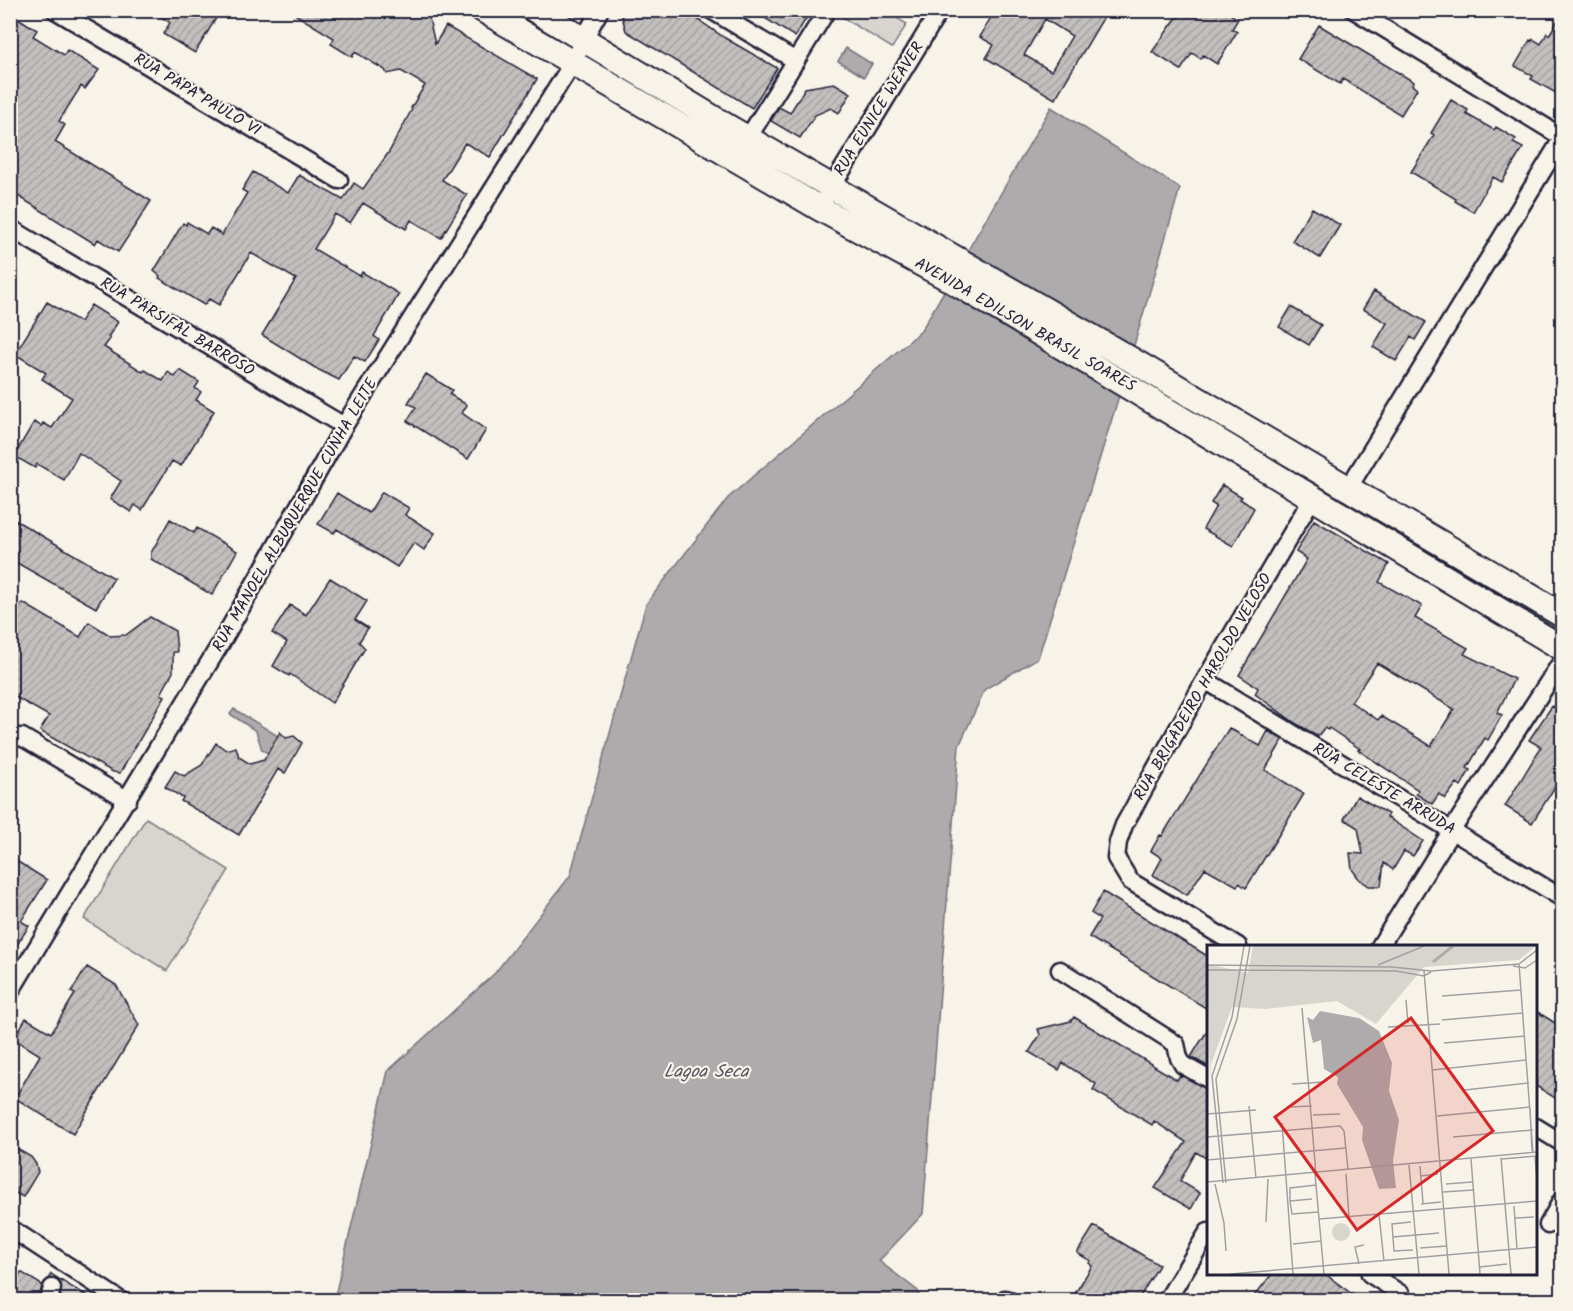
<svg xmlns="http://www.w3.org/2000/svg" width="1573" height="1311" viewBox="0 0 1573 1311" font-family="Kalam,sans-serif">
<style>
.park{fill:#d8d5cf;stroke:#7d7c85;stroke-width:1.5}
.water{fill:#aeabad;stroke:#76747f;stroke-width:1.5}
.building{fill:url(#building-hatch);stroke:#22223b;stroke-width:1.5;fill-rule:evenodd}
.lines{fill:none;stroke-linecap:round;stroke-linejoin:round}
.minor-tunnel{stroke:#ccc9c5;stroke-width:16;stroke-dasharray:16 8;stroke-linecap:butt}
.minor-casing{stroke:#22223b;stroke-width:21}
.secondary-casing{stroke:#22223b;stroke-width:28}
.minor{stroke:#f7f3e8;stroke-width:16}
.secondary{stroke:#f7f3e8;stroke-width:24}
.labels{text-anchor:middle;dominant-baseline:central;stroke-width:4.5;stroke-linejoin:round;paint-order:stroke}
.street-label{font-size:16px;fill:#22223b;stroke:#f7f3e8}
.water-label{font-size:18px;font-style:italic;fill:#535263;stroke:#f7f3e8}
.inset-river{fill:none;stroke:#aeabad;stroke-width:3}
.inset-road{fill:none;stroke:#a29fa3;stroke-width:1.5}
.view{fill:#d62828;fill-opacity:0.15;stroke:#d62828;stroke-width:3}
.inset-edge{fill:none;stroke:#22223b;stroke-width:3}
</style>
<defs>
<pattern id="building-hatch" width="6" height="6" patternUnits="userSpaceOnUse" patternTransform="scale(1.5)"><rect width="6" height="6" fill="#c2bfbd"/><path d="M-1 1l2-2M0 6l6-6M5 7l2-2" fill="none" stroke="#a6a4a3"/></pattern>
</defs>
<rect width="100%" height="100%" fill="#f7f3e8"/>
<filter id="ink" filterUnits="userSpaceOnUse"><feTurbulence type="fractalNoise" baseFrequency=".0167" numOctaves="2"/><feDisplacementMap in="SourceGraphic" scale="12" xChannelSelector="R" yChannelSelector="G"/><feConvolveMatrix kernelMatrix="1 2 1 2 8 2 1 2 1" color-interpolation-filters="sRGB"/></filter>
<g filter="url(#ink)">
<path class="park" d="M 846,11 L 885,11 L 907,24 L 892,48 L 842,17 Z
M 146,818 L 229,870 L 167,971 L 84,919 Z"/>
<path class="water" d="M 846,48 L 872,64 L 864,77 L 838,61 Z
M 1051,107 L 1180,188 L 1123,383 L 1038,658 L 985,689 L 959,746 L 923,1214 L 879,1261 L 918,1291 L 920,1300 L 334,1300 L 388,1071 L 495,973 L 570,876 L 646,604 L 728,498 L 921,331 Z
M 234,709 L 278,736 L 268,753 L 262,750 L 256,731 L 230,714 Z"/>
<path class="building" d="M 151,10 L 221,10 L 195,53 L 163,34 L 170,23 Z
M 288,10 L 427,10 L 435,44 L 446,26 L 537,79 L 490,157 L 465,143 L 442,180 L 467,195 L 441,238 L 411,220 L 406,229 L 363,203 L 350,223 L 335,214 L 314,249 L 360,276 L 362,272 L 399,294 L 374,336 L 379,340 L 365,362 L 354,356 L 339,380 L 317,369 L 262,335 L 296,279 L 251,253 L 219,305 L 209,299 L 204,305 L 159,278 L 160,276 L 154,271 L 183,223 L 186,225 L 187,222 L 207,234 L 211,228 L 222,235 L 247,193 L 242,190 L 253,172 L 288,193 L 299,175 L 343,200 L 354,183 L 363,189 L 389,152 L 412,109 L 411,108 L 425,85 L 401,71 L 387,74 L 385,70 L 355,52 L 352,57 L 331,44 L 334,38 Z
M 638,10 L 684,10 L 725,38 L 777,68 L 752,108 L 626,31 L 621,13 L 636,13 Z
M 752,10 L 811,10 L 795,37 Z
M 995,10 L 1108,10 L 1055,99 L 986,58 L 994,45 L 980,37 ZM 1045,19 L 1072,36 L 1051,71 L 1024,55 Z
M 1182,10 L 1224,10 L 1238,19 L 1232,29 L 1237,32 L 1217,64 L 1203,55 L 1201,59 L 1192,53 L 1181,70 L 1152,52 Z
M 1563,12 L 1563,97 L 1531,79 L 1533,76 L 1515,66 L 1530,40 L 1532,41 L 1533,39 L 1541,44 L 1547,33 L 1549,35 Z
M 18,18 L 37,30 L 33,36 L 64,55 L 67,50 L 99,70 L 85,89 L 81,86 L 59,121 L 65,125 L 55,142 L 151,201 L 118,252 L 98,239 L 95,244 L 10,191 L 10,28 Z
M 1319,25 L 1414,82 L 1412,85 L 1417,89 L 1401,115 L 1343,79 L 1340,84 L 1298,59 Z
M 834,83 L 851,93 L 839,113 L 831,108 L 815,115 L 800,138 L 771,121 L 779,107 L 790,113 L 805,88 Z
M 1451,100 L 1468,110 L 1466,114 L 1494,130 L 1496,127 L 1516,139 L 1513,143 L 1523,148 L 1502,182 L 1493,177 L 1473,212 L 1455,201 L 1456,199 L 1411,172 L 1434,135 L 1431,133 Z
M 1312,208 L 1340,225 L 1320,258 L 1292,241 Z
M 1374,291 L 1426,322 L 1415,340 L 1411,337 L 1396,361 L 1373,347 L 1387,323 L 1363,309 Z
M 47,302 L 80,322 L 91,305 L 118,322 L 108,337 L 110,339 L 104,347 L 143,372 L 145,370 L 163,381 L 168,372 L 175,377 L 180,370 L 199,382 L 195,388 L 201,392 L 196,400 L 214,411 L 181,466 L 172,461 L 142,510 L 135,505 L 131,512 L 110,499 L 121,481 L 79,453 L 64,480 L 37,464 L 35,468 L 14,456 L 34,422 L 41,426 L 43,423 L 52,428 L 72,398 L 42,379 L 46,373 L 15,354 Z
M 1291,307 L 1321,325 L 1309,345 L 1279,327 Z
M 426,374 L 452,390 L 449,394 L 467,405 L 462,413 L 486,430 L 468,459 L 407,421 L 416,407 L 408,403 Z
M 1222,485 L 1242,497 L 1240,499 L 1254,508 L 1233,546 L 1203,529 L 1216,506 L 1211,503 Z
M 382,492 L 409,508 L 405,515 L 435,533 L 424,550 L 414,543 L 397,567 L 337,529 L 334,533 L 318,524 L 337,493 L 369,513 Z
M 10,517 L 114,578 L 96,608 L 10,559 Z
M 170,519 L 194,533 L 197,528 L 237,551 L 212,595 L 151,559 L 151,553 Z
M 1314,520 L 1389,564 L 1379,582 L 1422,606 L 1415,618 L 1468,648 L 1464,654 L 1514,679 L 1497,713 L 1502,715 L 1488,740 L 1485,738 L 1467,768 L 1470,770 L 1461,786 L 1457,783 L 1445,799 L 1439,794 L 1432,804 L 1416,794 L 1418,790 L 1358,750 L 1360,749 L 1329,728 L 1328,730 L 1324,728 L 1318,736 L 1295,723 L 1255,694 L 1258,688 L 1239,675 L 1307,559 L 1296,552 ZM 1377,663 L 1454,709 L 1431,746 L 1381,716 L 1378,720 L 1351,702 Z
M 330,578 L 367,601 L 355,620 L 368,628 L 359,642 L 365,648 L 332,703 L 290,674 L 289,676 L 273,666 L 287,642 L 272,633 L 290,605 L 306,615 Z
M 10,600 L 20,606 L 23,603 L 80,637 L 89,622 L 111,636 L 126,635 L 150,617 L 175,631 L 177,652 L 173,652 L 173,672 L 161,694 L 165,696 L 120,773 L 113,772 L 40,731 L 49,716 L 10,694 Z
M 1552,706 L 1563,713 L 1563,774 L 1532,823 L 1505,806 L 1541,747 L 1529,740 Z
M 1229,728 L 1260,746 L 1268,731 L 1283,740 L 1265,770 L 1304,794 L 1246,888 L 1239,883 L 1237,886 L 1205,868 L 1187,895 L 1153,875 L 1162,858 L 1151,851 L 1160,835 L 1162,836 Z
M 280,732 L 286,738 L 294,736 L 302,743 L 285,773 L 278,769 L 239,835 L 181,801 L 183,798 L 165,787 L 175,771 L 184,776 L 202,765 L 216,743 L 226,750 L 236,747 L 239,757 L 250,764 L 264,760 Z
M 1357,796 L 1388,814 L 1387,817 L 1423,841 L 1413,856 L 1404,851 L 1393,870 L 1384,863 L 1381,886 L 1369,886 L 1359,879 L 1352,869 L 1350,853 L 1363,854 L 1358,828 L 1344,819 Z
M 10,857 L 47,880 L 21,921 L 29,926 L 10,956 Z
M 1103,892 L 1209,957 L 1209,1010 L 1089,937 L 1100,919 L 1091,913 Z
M 87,967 L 116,985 L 139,1025 L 73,1134 L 15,1098 L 40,1055 L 14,1039 L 26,1018 L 51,1033 L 75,994 L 71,992 Z
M 1536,1011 L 1563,1028 L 1563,1103 L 1536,1086 Z
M 1074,1017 L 1177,1080 L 1180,1075 L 1209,1089 L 1209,1160 L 1196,1152 L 1180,1181 L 1200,1193 L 1191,1209 L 1155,1188 L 1186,1142 L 1154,1121 L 1152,1125 L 1093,1090 L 1096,1084 L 1063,1063 L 1059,1070 L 1029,1052 L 1040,1035 L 1038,1029 L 1071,1021 Z
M 1209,1028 L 1209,1067 L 1191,1057 Z
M 10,1145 L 31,1157 L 36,1164 L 38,1172 L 23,1197 L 10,1190 Z
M 1094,1226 L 1159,1265 L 1138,1300 L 1071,1300 L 1092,1266 L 1089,1263 L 1091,1261 L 1077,1253 Z
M 10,1270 L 19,1276 L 21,1272 L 42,1285 L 39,1300 L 10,1300 Z
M 51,1274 L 68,1285 L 95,1300 L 60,1300 L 62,1285 L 55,1278 L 48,1279 Z
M 1272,1274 L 1325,1274 L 1360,1300 L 1251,1300 Z"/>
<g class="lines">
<path class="minor-tunnel" d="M 64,1296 L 70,1287"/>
<g class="minor-casing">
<path id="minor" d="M 55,10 L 339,180
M 711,10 L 796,61
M 1354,10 L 1562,137
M 748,138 L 827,10
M 819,208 L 940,10
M 10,228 L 344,426
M 1349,487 L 1562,139
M 1205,680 L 1562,898
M 10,738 L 22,737 L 128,800
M 1238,946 L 1130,881 L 1116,858 L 1118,842 L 1124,825 L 1205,680 L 1313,497
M 1380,946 L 1452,830 L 1562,661
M 1060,970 L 1176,1044 L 1179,1058 L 1183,1065 L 1208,1079
M 10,992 L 221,643 L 344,426 L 572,64 L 583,40 L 600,10
M 1536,1127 L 1562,1143
M 1548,1225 L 1562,1200
M 10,1228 L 120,1300
M 1370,1274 L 1401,1294
M 1005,1299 L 1008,1300
M 49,1300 L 52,1288
M 1167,1300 L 1208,1232"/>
</g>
<g class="secondary-casing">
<path id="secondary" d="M 483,10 L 819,208 L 951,280 L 1562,648
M 535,10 L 728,127 L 1130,359 L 1562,615"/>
</g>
<use href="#minor" class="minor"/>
<use href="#secondary" class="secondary"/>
</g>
</g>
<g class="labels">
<g class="street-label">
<text transform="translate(197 95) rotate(31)">RUA PAPA PAULO VI</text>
<text transform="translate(879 109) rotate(-58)">RUA EUNICE WEAVER</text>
<text transform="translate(1025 325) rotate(30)">AVENIDA EDILSON BRASIL SOARES</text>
<text transform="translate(177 327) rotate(31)">RUA PARSIFAL BARROSO</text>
<text transform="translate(295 515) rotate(-60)">RUA MANOEL ALBUQUERQUE CUNHA LEITE</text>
<text transform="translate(1203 687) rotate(-60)">RUA BRIGADEIRO HAROLDO VELOSO</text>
<text transform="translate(1384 789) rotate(31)">RUA CELESTE ARRUDA</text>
</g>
<g class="water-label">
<text x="706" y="1072">Lagoa Seca</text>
</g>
</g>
<g transform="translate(1207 945)">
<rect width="330" height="330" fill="#f7f3e8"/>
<path d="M 46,1 L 329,1 L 312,15 L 217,22 L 169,79 L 130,56 L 59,64 L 25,62 L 4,119 L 3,135 L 0,19 L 41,28 Z" fill="#d8d5cf"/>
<path d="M125 287a9 9 0 1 1 18 0a9 9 0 1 1-18 0Z" fill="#d8d5cf"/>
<path d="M 113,66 L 152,73 L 172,86 L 185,118 L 182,146 L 192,175 L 186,216 L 189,243 L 172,244 L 155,195 L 156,182 L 130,139 L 131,132 L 117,124 L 114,95 L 106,98 L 100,72 L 106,75 Z" fill="#aeabad"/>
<path class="inset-river" d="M 226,17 L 246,1"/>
<path class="inset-road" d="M 312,19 L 326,208M 0,20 L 185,22 L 224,26 L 312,19 L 330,5M 171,20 L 217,1M 306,21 L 318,23 L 330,15M 0,25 L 189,26 L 217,31 L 224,27M 217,26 L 242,329M 235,51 L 314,45M 199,55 L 201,78M 95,63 L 109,229M 235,75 L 316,68M 181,82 L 233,79M 237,98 L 318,91M 225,125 L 320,115M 85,139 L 118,137M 258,145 L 322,138M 42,161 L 49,233M 83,162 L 105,161M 323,163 L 325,206M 0,169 L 49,165M 106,170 L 133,169M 230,171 L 323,162M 75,178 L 86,329M 0,192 L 133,181 L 137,186 L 141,224M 246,192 L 326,185M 328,212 L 330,236M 294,213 L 304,329M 264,214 L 273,329M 294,214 L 330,211M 0,215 L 139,203M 202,220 L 212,329M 213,221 L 216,258M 108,229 L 117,329M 139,229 L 142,272M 213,231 L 231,229M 0,237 L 330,207M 16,238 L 5,131 L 25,72 L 37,1M 19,238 L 9,134 L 30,74 L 43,1M 8,239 L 17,278 L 19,306M 239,239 L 265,237M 109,240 L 83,243 L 83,256 L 85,269 L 111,267M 236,247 L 266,245M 83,256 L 105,254M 214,259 L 234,257M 307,261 L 310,304M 172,270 L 177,316M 308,273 L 327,272M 112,274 L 330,256M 59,277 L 61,234M 204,277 L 185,279 L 187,306 L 206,305M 186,292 L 232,288M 86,299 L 114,296M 213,303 L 240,301M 152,319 L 148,302 L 157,300M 273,322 L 300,319M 24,329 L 330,302"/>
<path class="view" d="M 204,73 L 286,186 L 150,285 L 68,172 Z"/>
<rect width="330" height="330" class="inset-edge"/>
</g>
<rect width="1573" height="1311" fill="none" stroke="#f7f3e8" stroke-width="36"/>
<rect x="18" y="18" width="1537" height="1275" fill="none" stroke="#22223b" stroke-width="2" filter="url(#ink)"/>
</svg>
